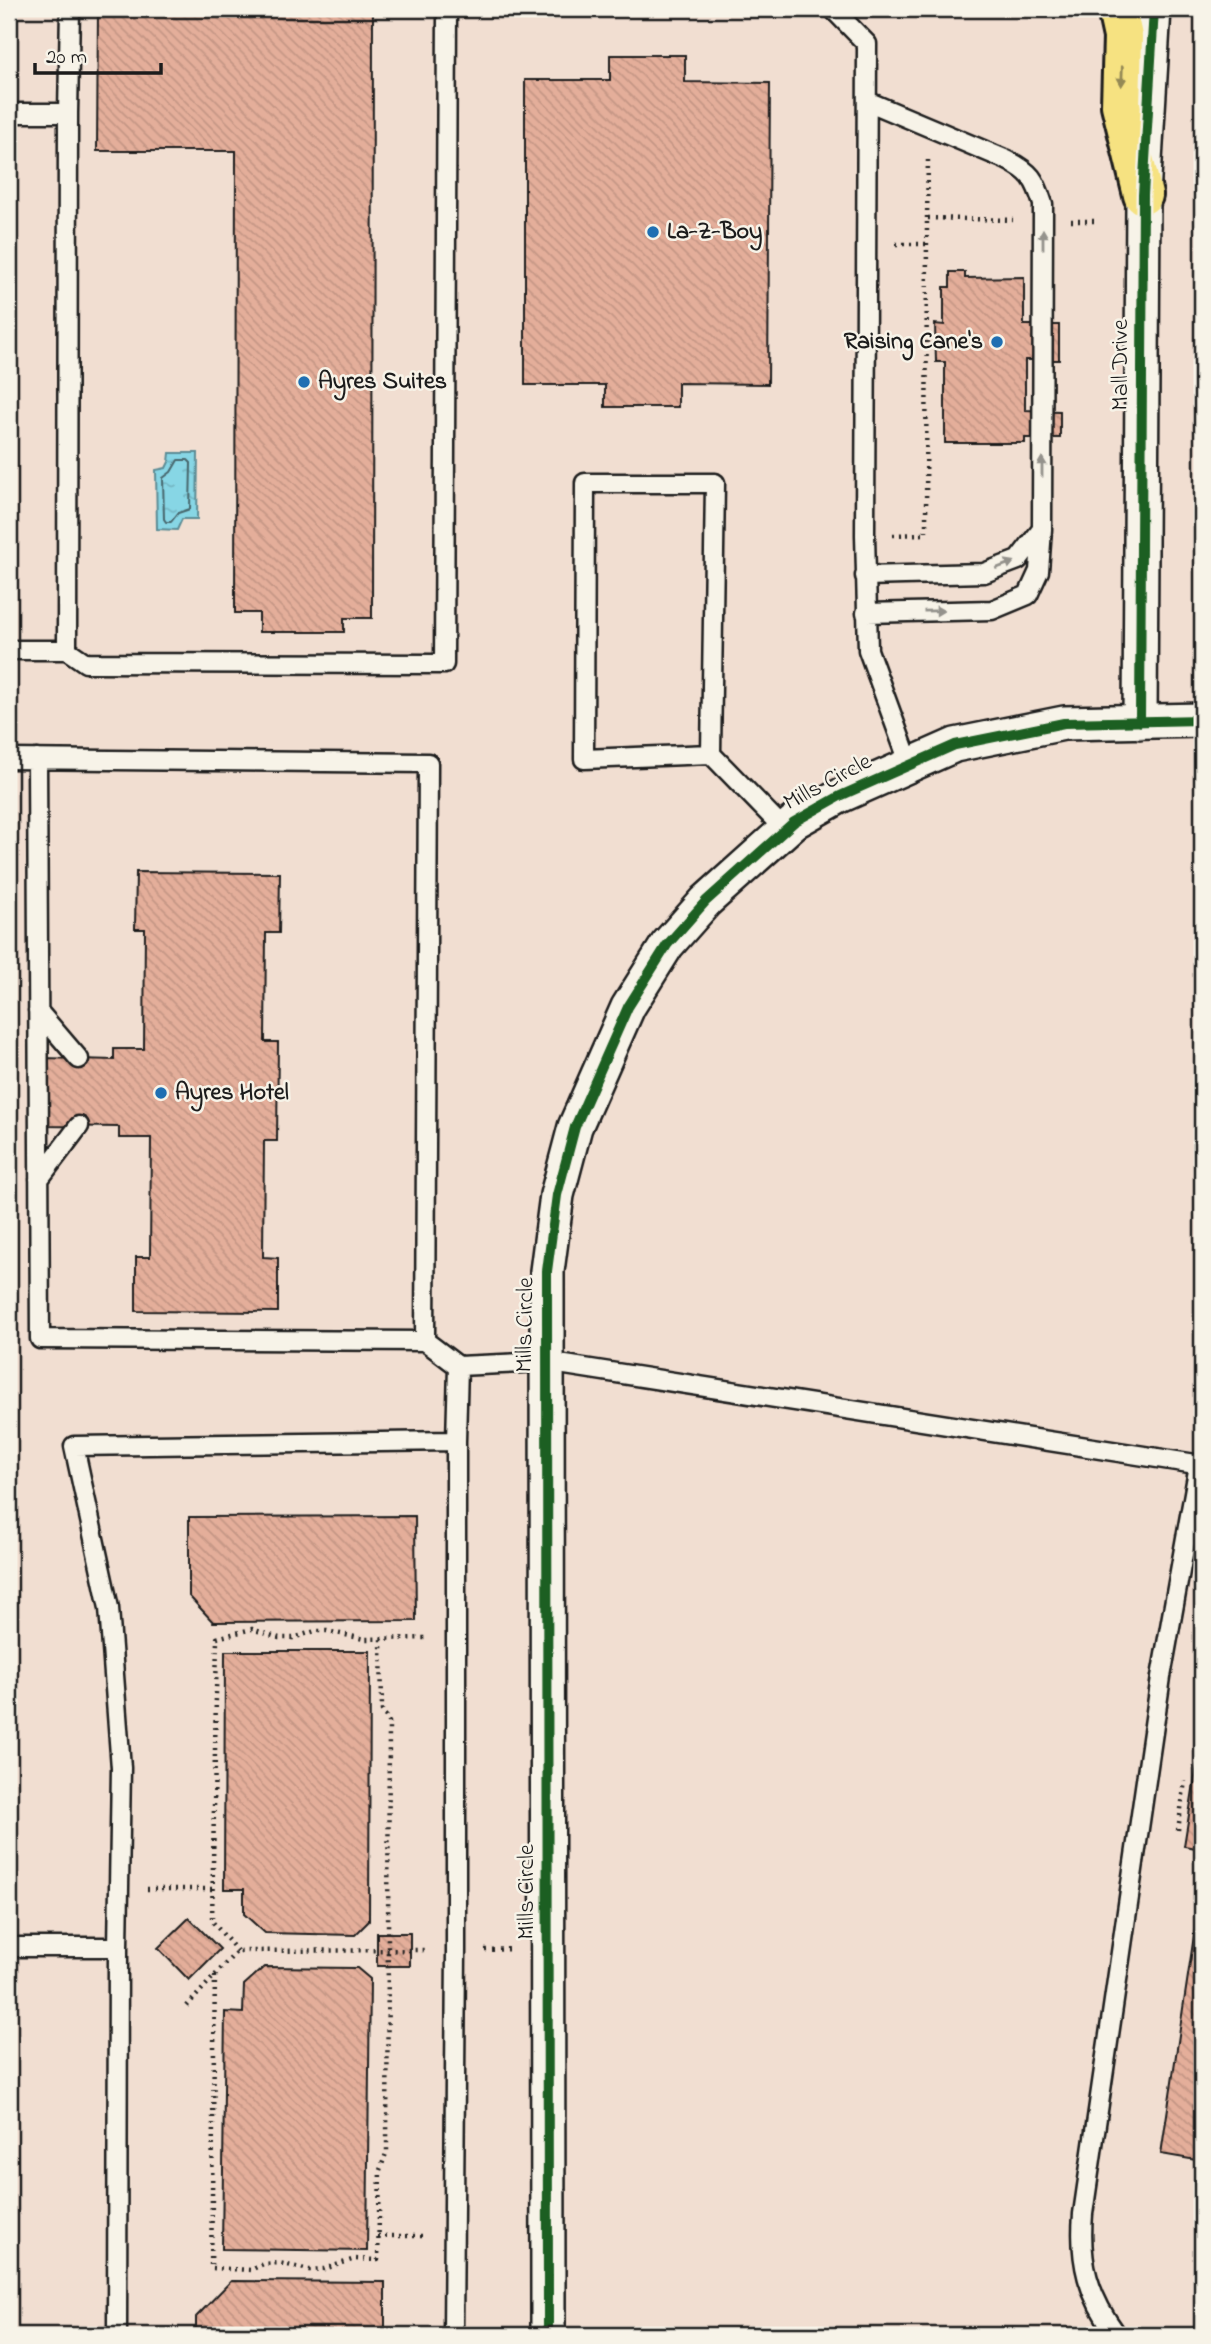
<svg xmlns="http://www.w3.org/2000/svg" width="1211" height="2344" viewBox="0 0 1211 2344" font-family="'Indie Flower',sans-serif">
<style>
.built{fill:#f1ded1}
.water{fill:url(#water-ripples);stroke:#5c8c95;stroke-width:2}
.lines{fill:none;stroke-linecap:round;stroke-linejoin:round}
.shore{stroke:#47666c;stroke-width:2}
.building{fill:url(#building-back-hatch);stroke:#1c1c1c;stroke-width:2}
.lane-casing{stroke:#1c1c1c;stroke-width:23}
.street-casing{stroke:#1c1c1c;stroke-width:38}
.primary-casing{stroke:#1c1c1c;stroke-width:44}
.path{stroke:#1c1c1c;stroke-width:4.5;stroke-dasharray:2 5;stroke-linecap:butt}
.lane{stroke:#f7f3e8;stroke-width:18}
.street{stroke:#f7f3e8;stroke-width:33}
.primary{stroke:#f6e281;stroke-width:38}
.cycleway-casing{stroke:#f7f3e8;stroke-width:15}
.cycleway{stroke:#1b5e20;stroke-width:10}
.oneway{fill:#948954}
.oneway2{fill:#94928c}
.poi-dot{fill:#1f6fb2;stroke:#f7f3e8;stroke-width:2.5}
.labels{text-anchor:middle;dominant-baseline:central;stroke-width:5;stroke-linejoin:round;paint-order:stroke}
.poi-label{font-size:24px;font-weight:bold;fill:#1c1c1c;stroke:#f7f3e8;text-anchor:start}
.street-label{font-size:24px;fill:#1c1c1c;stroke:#f7f3e8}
</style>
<defs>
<pattern id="water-ripples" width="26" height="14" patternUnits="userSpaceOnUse" patternTransform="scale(1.75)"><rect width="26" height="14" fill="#87d6e5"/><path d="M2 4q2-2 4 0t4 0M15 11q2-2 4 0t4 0" fill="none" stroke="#74b7c4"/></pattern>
<pattern id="building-back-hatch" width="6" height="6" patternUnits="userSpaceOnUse" patternTransform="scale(1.75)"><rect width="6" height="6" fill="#e4ae9a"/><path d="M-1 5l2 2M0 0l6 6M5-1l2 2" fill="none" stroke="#c39584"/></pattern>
</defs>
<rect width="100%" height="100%" fill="#f7f3e8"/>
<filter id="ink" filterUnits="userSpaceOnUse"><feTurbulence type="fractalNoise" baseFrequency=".0143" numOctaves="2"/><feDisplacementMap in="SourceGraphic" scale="14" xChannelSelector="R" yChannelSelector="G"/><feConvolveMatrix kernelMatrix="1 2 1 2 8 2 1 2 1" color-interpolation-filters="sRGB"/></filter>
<g filter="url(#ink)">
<path class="built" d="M 9,9 L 1202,9 L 1202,2335 L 9,2335 Z"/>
<path class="water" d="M 170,453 L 198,453 L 197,519 L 182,519 L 177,530 L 157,529 L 156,470 L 166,468 L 169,462 Z"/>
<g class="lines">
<path class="shore" d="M 178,460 L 188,460 L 191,463 L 190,509 L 178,513 L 171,522 L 166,522 L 164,519 L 163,478 L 171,472 Z"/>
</g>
<path class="building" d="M 98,9 L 373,9 L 372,618 L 344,618 L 344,632 L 259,632 L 259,613 L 235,613 L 236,151 L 97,151 Z
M 610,55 L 685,55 L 685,82 L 770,83 L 768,384 L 678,383 L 678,407 L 605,407 L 605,385 L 525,385 L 525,80 L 610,80 Z
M 950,272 L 965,272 L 965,278 L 1024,277 L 1024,325 L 1059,325 L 1059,360 L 1025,360 L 1025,410 L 1060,411 L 1060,438 L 1025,438 L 1025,443 L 945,443 L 945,362 L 936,362 L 935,324 L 944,325 L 944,287 L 950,287 Z
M 136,872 L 280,873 L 279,933 L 266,933 L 265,1042 L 278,1042 L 277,1141 L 264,1141 L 263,1257 L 278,1258 L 278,1312 L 136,1311 L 136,1257 L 150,1257 L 151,1138 L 119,1138 L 119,1127 L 44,1126 L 44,1058 L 114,1060 L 114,1049 L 144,1049 L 145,929 L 135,929 Z
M 415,1516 L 416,1621 L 213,1622 L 189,1596 L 189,1517 Z
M 225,1651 L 370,1651 L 369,1921 L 355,1935 L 265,1933 L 244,1914 L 244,1889 L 224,1889 Z
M 1197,1765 L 1202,1766 L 1202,1849 L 1184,1846 Z
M 1202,1883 L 1202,2161 L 1161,2154 Z
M 189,1918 L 220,1949 L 189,1980 L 158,1948 Z
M 377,1933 L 410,1933 L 410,1966 L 377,1966 Z
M 264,1967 L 357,1968 L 370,1979 L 367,2251 L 222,2249 L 225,2012 L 243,2013 L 244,1985 Z
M 231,2281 L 385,2282 L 385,2335 L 196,2335 L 196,2317 Z"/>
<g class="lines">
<g class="lane-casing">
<path id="lane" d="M 833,9 L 867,44 L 865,535 L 868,650 L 910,765
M 9,113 L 68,113 L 70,9
M 865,576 L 984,573 L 1018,560 L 1042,529
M 866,613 L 992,610 L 1028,595 L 1039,571 L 1042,529 L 1043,204 C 1035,179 1031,172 1007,160 L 867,101
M 9,650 L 67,650 L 86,663 L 444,664 L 447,9
M 67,650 L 68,113
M 711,754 L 584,759 L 585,483 L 715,483 L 711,754 L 785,830
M 9,759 L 428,763 L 425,1341 L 458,1366 L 546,1362 L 1202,1465
M 37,759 L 40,1339 L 425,1341
M 38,1011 L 79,1059
M 39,1179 L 79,1126
M 9,1947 L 118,1947 L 121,1768 L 109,1608 L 74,1446 L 456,1441 L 458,1366
M 117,2335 L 118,1947
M 453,2335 L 456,1950 L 456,1441
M 1117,2335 C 1088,2296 1079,2262 1083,2214 L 1161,1677 L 1199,1465"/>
</g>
<g class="street-casing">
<path id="street" d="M 1140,722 L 1143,195 L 1154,9
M 548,2335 L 547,1271 L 557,1195 L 575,1127 L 628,1007 L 667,945 L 706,901 L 794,822 L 840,796 L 955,745 L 1064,723 L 1202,720"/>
</g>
<g class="primary-casing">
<path id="primary" d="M 1117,9 L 1123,37 L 1121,105 L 1143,195"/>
</g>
<path class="path" d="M 927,218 L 928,159
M 1071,221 L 1094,221
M 896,244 L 927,244
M 893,535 L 926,534 L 927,218 L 1013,220
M 1178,1830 L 1185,1781
M 147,1889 L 213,1889
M 485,1950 L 512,1949
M 237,1951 L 212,1921 L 217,1638 L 252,1629 L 279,1638 L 293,1638 L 315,1631 L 327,1631 L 364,1639 L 426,1638
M 215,1976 L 211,2268 L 251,2270 L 263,2264 L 279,2263 L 309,2270 L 324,2269 L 355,2259 L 378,2260 L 380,2170 L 387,2151 L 389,1722 L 382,1711 L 381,1638
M 187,2006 L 237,1951 L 428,1950
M 378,2236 L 425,2236"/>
<use href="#lane" class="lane"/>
<use href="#street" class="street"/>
<use href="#primary" class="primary"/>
<g class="cycleway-casing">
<path id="cycleway" d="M 1140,722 L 1143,195 L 1154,9
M 548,2335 L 547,1271 L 557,1195 L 575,1127 L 628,1007 L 667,945 L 706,901 L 794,822 L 840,796 L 955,745 L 1064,723 L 1202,720"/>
</g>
<use href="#cycleway" class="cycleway"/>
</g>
<defs><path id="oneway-solid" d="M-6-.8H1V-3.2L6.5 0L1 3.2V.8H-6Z" transform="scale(1.75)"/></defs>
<use class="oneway" href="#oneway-solid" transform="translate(1122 76) rotate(92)"/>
<g class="oneway2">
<use href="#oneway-solid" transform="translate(1043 239) rotate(-90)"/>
<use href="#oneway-solid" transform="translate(1042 467) rotate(-90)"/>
<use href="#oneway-solid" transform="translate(1005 565) rotate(-21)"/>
<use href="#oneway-solid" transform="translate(934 611) rotate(-1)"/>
</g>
</g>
<g class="poi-dot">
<circle cx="653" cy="232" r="7"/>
<circle cx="997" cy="342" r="7"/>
<circle cx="304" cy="382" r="7"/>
<circle cx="161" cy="1093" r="7"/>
</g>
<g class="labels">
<g class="poi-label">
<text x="667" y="232">La-Z-Boy</text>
<text x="983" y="342" text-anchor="end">Raising Cane's</text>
<text x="318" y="382">Ayres Suites</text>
<text x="175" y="1093">Ayres Hotel</text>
</g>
<g class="street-label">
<text transform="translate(1121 365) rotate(-90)">Mall Drive</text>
<text transform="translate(828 783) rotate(-28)">Mills Circle</text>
<text transform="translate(526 1325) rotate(-89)">Mills Circle</text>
<text transform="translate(527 1892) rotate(-90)">Mills Circle</text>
</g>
</g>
<rect width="1211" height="2344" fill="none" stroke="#f7f3e8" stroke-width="35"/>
<rect x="18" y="18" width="1176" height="2309" fill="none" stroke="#1c1c1c" stroke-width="2.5" filter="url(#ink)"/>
<path d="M35 63v10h126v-10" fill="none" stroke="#1c1c1c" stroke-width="3.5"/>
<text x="46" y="63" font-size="21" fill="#1c1c1c" stroke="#f7f3e8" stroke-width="5" paint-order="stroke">20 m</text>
</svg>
